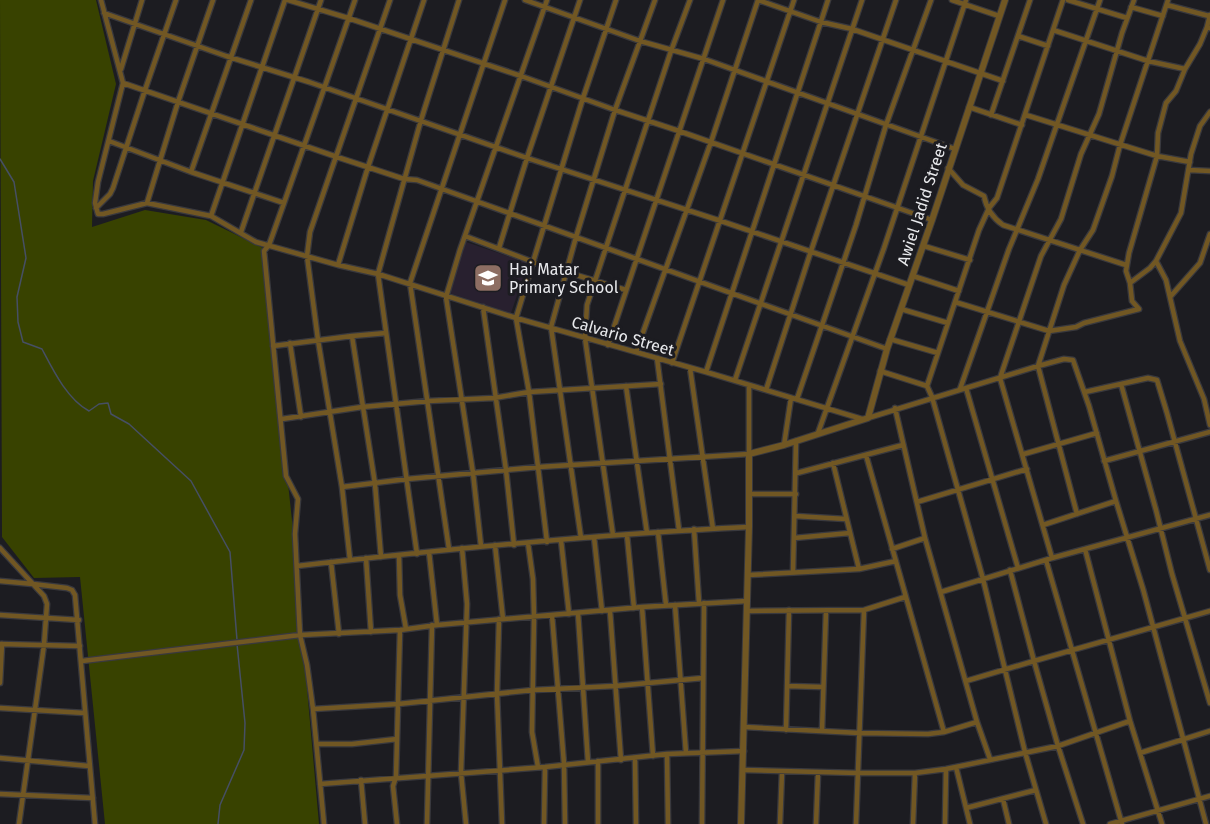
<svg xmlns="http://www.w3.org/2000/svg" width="1210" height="824" viewBox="0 0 1210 824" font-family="'Fira Sans',sans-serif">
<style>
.education{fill:#28202f}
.green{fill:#384200}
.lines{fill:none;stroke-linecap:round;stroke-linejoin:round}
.stream{stroke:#464f64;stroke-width:1.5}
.minor-casing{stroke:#39393e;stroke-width:7}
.tertiary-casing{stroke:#39393e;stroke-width:8}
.minor{stroke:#715723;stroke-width:4.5}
.tertiary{stroke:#715723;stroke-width:6}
.labels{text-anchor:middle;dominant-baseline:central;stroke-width:6;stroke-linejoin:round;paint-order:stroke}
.street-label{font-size:16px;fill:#e9eaed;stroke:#1c1c21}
.poi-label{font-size:16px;fill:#e9eaed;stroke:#1c1c21;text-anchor:start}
</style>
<rect width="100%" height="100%" fill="#1c1c21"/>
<path class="education" d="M 466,242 L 528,263 L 511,313 L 449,293 Z"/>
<path class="green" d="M 0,0 L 96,0 L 116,84 L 93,181 L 92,227 L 145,210 L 206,220 L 263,248 L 293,530 L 319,824 L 105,824 L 80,577 L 34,578 L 2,537 Z"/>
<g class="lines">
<path class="stream" d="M 0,159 L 14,182 L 26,258 L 17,297 L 18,322 L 23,342 L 42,349 C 53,370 67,399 89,411 L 99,404 L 108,403 L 111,414 L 129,424 L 191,481 L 230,552 L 237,640
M 218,824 L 220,805 L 244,750 L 245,723 L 237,644"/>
<g class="minor-casing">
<path id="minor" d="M 101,0 L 123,83 L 98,182 L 95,203 L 98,214 L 103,214 L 147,203 L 211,216 L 256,242 L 338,265 L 378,274 L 516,318 L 706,372 L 862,419
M 251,0 L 191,172 L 284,203
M 288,0 L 348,18 L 521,76 L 615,110 L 679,131 L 932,220
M 390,0 L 310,232 L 307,256 L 318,340 L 342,487 L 407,479 L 539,467 L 749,454 L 749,385
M 525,0 L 640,41 L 704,59 L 955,149
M 952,0 L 999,16
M 1068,0 L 1127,18
M 1167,5 L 1209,16
M 1131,7 L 1163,16
M 104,13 L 226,56 L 309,82 L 527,158 L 721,221 L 909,285
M 1210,15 L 1207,27 L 1210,28
M 1053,30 L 1148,61 L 1185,69
M 1018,36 L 1048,46
M 121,69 L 142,0
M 123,83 L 337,157 L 404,179 L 417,180 L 887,349
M 969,107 L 1022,125
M 991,115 L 1030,0
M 1026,115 L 1157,156 L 1190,162
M 109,141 L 191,172
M 948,168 L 963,185 L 984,196 C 986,207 993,218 1003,225 L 1126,265
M 1189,170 L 1210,171
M 147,203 L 178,102 L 213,0
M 96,208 L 110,194 L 113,188 L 145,90 L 176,0
M 211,216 L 285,0
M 241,232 L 321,0
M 465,236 L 533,262 L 626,290
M 924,246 L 970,260
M 499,248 L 527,158 L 580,0
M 1156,261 L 1166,280 L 1180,341 L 1204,399 L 1210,425
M 338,265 L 368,167 L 424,0
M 913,276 L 959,291
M 1130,283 L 1126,271 L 1129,253 L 1157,156 L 1158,133 L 1166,103 L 1176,91 L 1185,69 L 1200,44 L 1207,27
M 1170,297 L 1200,263 L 1210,234
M 955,302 L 1049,331 L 1076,327 L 1084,323 L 1139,309 L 1132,301 L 1130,283 L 1150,268 L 1156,261 L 1181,213 L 1191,154 L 1200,126 L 1210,112
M 483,307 L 506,470 L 514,545
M 901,309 L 948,323
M 352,336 L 386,333
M 890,339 L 938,353
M 290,343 L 301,417
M 608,345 L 723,0
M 273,346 L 352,336 L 375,484 L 381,557
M 636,352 L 711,142 L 758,0 L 821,22 L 852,29 L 1003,81
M 657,358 L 679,530
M 672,363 L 794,0
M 690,368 L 713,529
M 880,371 L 927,386
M 706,372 L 828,0
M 735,380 L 862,0
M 1121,384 L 1156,510 L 1172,574 L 1210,703
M 626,386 L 647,533
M 966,388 L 1018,568
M 960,389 L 1009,249 L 1038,179 L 1100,0
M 766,390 L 811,251 L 896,0
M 1085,392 L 1148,378 L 1157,380 L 1167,413 L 1210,570
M 797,399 L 856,225 L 886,125 L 931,0
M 895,408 L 925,538 L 977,722 L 990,759
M 868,418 L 1038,366 L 1064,359 L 1073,360 L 1089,406 L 1116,501 L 1143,589 L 1206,824
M 282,419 L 362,407 L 428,401 L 494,398 L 529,392 L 661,384
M 818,433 L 884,248 L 966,0
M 784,445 L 791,398
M 1024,454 L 1097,433
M 866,455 L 944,732
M 1104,461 L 1210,432
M 833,463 L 859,569
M 797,473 L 903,445
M 342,487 L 350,560
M 749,494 L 796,494
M 917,502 L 1027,469
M 1077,514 L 1038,366 L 1064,285 L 1080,250 L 1093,230 L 1112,176 L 1120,145 L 1168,0
M 795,516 L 846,519
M 1043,525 L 1116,501
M 694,529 L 699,603
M 658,532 L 666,605
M 613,535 L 585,338 L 587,305 L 671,51 L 690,0
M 627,535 L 634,608
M 594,537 L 602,611
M 581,538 L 551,327 L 576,237 L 615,110 L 655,0
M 794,538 L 850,533
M 561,540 L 569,614
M 547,542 L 529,392 L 516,318 L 583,98 L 616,0
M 528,543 L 533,579 L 534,617 L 532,732 L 538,767
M 495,545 L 503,619
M 481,546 L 473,473 L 446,297 L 460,250 L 547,0
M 0,548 L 33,584 L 67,588 L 72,590 L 75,595 L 95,824
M 462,548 L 467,604 L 461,773 L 466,824
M 449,549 L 410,283 L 505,0
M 892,549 L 925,538
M 1085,549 L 1130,721 L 1162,824
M 429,552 L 437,625
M 417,554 L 378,274 L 421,120 L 459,0
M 399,555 L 400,595 L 406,629
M 366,558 L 371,632
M 1052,558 L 1000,378 L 1041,256 L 1061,219 L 1081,154 L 1099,114 L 1122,33 L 1134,0
M 1046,560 L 1122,824
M 331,562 L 339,634
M 297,566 C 447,549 598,534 749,527
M 793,572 L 796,441
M 748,575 L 859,569 L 896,561
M 0,581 L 33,584 L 44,596 L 47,604 L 44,645 L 19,824
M 941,592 L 1052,558 L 1210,515
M 675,605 L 686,753
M 642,607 L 653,756
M 610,611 L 621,760
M 747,611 L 864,610 L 905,597
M 578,613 L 588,762
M 0,615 L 79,620
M 552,615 L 564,764 L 565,824
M 499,619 L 497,694 L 502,824
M 0,644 L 80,646
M 82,661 L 300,635 L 400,630 L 437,625 L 642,607 L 747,601
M 966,681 L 1034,661 L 1010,570
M 0,683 L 2,644
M 787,686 L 823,687
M 0,708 L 85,713
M 313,709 L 398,704 L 533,690 L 615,686 L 703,678
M 744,727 L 860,733 L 928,734 L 944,732 L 977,722
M 786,730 L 789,610
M 822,731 L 826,611
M 317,744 L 352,744 L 397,739
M 1140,753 L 1210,731
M 667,754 L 668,824
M 0,758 L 89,766
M 635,758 L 636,824
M 956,767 L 970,824
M 743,770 L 858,773 L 915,773 L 946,769 L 1058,746 L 1130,721
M 361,780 L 365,824
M 320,784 L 545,767 L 667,754 L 744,751
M 0,794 L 93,798
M 1003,799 L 1009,824
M 966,808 L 1036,790
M 324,824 L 313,709 L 307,665 L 300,635 L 295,534 L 298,499 L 286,476 L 264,251 L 269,245 L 284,203 L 355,0
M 397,824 L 393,786 L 396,777 L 400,630
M 427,824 L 432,625
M 544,824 L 545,767
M 598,824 L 598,761
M 702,824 L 704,603
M 780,824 L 782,772
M 816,824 L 818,773
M 856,824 L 864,610
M 913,824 L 915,773
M 945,824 L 946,769
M 1046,824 L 1025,752 L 983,579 L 932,397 L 927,386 L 979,230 L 989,208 L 997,198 L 1063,0
M 1083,824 L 1058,746 L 1034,661 L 1210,611
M 1110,824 L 1210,796"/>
</g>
<g class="tertiary-casing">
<path id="tertiary" d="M 741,824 L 749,527 L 749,454 L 784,445 L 868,418 L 887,349 L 932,220 L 1005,0"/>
</g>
<use href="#minor" class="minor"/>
<use href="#tertiary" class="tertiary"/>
</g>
<defs>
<g id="school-square" transform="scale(1.5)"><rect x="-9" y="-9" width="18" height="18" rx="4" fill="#8d6e63" stroke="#1c1c21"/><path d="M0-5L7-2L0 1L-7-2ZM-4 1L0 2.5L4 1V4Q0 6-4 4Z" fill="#fff"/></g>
</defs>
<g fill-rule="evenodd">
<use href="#school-square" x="488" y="278"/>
</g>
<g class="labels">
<g class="street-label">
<text transform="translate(922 204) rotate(-72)">Awiel Jadid Street</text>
<text transform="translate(623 336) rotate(16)">Calvario Street</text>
</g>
<g class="poi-label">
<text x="509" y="269">Hai Matar<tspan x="509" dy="18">Primary School</tspan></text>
</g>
</g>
</svg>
